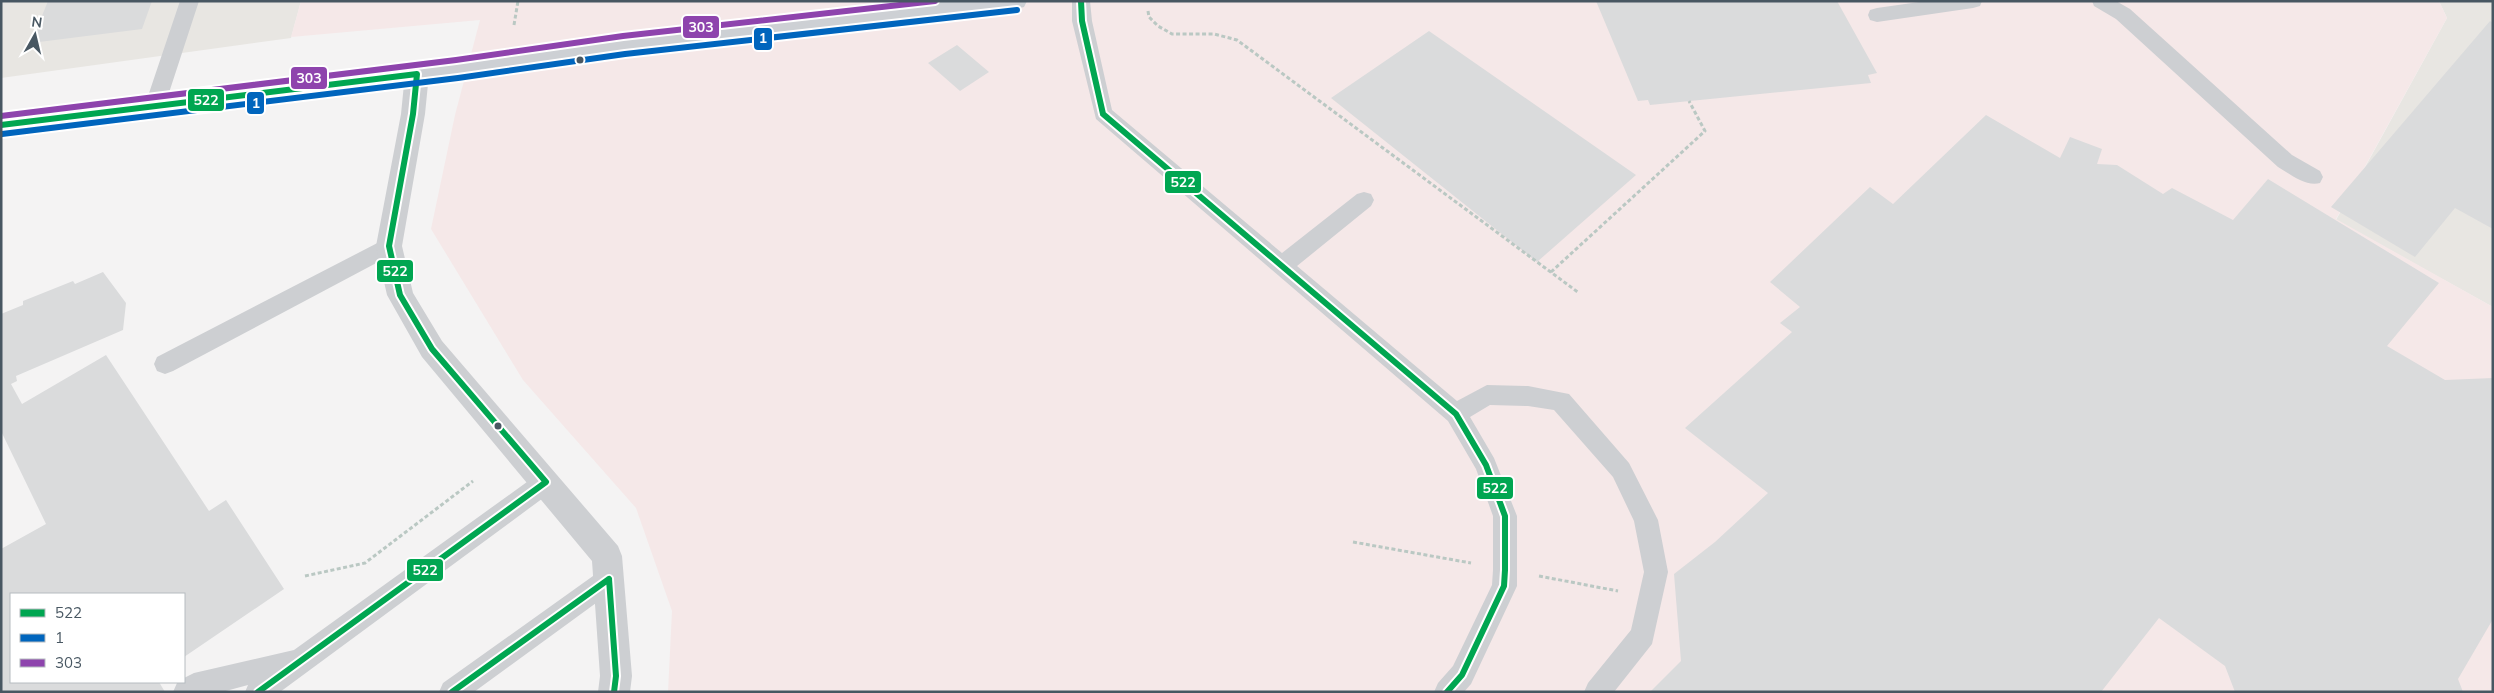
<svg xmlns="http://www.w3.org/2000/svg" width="2494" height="693" viewBox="0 0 2494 693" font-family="Mulish,sans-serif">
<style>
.commercial{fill:#e8e6e2}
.medical{fill:#f5e8e8}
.building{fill:#dadbdc}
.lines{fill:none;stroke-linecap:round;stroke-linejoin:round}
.path{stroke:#bac8c3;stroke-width:3;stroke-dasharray:4 2.5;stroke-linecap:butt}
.lane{fill:#cdcfd2;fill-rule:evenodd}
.street{fill:#cdcfd2;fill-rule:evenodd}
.secondary{fill:#cdd0d4;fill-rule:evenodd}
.bus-1-casing{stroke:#fff;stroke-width:10}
.bus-2-casing{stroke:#fff;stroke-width:10}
.bus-3-casing{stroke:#fff;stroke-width:10}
.bus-1{stroke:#00a651;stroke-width:6}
.bus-2{stroke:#0065bd;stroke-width:6}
.bus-3{stroke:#8e44ad;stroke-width:6}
.bus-dot{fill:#485762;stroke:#fff;stroke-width:2}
.line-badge{stroke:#fff;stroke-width:2}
.badge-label{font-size:14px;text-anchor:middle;font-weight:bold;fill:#fff}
</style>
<rect width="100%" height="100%" fill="#f4f3f3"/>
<path class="commercial" d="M 1,1 L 301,1 L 291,38 L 1,78 Z
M 2439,1 L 2493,1 L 2493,307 L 2336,220 L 2447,18 Z"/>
<path class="medical" d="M 301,1 L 2439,1 L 2447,18 L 2336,219 L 2493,307 L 2493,692 L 668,692 L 672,611 L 636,508 L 523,380 L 431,229 L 455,115 L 480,20 L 291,37 Z"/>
<path class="building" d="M 48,1 L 152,1 L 142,29 L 31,43 Z
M 1596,1 L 1837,1 L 1877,73 L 1868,75 L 1871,83 L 1650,105 L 1648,100 L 1638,101 Z
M 2490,21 L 2493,23 L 2493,229 L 2455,208 L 2415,257 L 2331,207 Z
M 1429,31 L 1636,175 L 1537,262 L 1331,98 Z
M 957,45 L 989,72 L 960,91 L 928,63 Z
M 1986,115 L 2060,158 L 2070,137 L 2102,149 L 2097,164 L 2117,165 L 2163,194 L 2172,188 L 2233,220 L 2268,179 L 2439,283 L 2387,346 L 2445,380 L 2493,378 L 2493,619 L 2458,679 L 2463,692 L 2235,692 L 2225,666 L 2159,618 L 2101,692 L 1650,692 L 1681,661 L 1674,574 L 1715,542 L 1768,493 L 1685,428 L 1792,332 L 1780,323 L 1800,307 L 1770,282 L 1870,187 L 1893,204 Z
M 103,272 L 126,303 L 123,330 L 16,376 L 17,381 L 11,384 L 22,404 L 106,355 L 209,511 L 226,500 L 284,589 L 184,657 L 184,594 L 11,594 L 11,682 L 159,682 L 165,692 L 1,692 L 1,549 L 46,524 L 1,431 L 1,314 L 23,305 L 23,301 L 73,281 L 75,284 Z"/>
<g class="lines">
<path class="path" d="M 1148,11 L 1149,17 L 1158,26 L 1172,34 L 1214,34 L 1237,40 L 1579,293
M 514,25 L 518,1
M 1551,272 L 1705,131 L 1689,101
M 1353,542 L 1471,563
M 305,576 L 365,563 L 473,481
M 1539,576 L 1618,591"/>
<path class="lane" d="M 180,1 L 199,1 L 164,108 L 161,113 L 154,115 L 147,113 L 144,108 Z
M 1072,1 L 1090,1 L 1092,21 L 1112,110 L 1282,253 L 1357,194 L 1364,192 L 1371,194 L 1374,200 L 1371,206 L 1297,266 L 1457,401 L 1487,385 L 1528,386 L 1569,394 L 1629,463 L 1658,520 L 1668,572 L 1652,644 L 1614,692 L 1584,692 L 1588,683 L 1631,630 L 1644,572 L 1634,521 L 1613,477 L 1554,410 L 1528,406 L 1490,405 L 1470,417 L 1494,458 L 1517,516 L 1517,586 L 1471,684 L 1464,692 L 1434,692 L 1438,683 L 1453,666 L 1492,585 L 1493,570 L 1493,516 L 1476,469 L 1448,421 L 1096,119 L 1072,21 Z
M 1926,1 L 1982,1 L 1980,6 L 1973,8 L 1877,22 L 1870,20 L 1868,15 L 1870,10 L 1877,8 Z
M 2092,1 L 2116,1 L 2130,9 L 2292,155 L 2320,171 L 2323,177 L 2320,183 C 2306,187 2290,174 2278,167 L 2116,19 L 2094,6 Z
M 389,237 L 397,240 L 400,246 L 397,252 L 173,371 L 165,374 L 157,371 L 154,364 L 157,357 Z
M 546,471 L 554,474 L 558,482 L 554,490 L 280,692 L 245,692 L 248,685 L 222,692 L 173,692 L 177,683 L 184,682 L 184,678 L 194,673 L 294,650 L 538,474 Z
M 609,567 L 618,571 L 621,579 L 618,587 L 474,692 L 439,692 L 443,683 L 600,571 Z"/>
<path class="street" d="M 417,65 L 425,68 L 429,74 L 425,114 L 402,246 L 413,293 L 442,341 L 618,546 L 622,556 L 632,676 L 630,692 L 598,692 L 600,676 L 592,561 L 422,357 L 387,295 L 376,246 L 401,114 L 405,74 L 409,68 Z"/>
<path class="secondary" d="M 941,1 L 1027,1 L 1024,7 L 1016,9 L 624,53 L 457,78 L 1,134 L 1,116 L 457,60 L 624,37 Z"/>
<g class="bus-1-casing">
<path id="bus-1" d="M 1081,1 L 1082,21 L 1103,114 L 1456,414 L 1486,465 L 1505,516 L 1505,570 L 1504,586 L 1462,675 L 1447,692
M 1,125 L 417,74 L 413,114 L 389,246 L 400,295 L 432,349 L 546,482 L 258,692
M 609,579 L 616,676 L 614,692
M 452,692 L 609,579"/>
</g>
<g class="bus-2-casing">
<path id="bus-2" d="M 2,134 L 458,78 L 625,54 L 1017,10"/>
</g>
<g class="bus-3-casing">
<path id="bus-3" d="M 1,116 L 456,60 L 623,36 L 935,1"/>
</g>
<use href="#bus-1" class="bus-1"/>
<use href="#bus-2" class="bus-2"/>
<use href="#bus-3" class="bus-3"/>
</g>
<g class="bus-dot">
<circle cx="580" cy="60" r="4.5"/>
<circle cx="498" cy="426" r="4.5"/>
</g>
<g class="line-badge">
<rect x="682" y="15" width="38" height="24" rx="5" fill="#8e44ad"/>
<rect x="753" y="27" width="20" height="24" rx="5" fill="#0065bd"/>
<rect x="290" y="66" width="38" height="24" rx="5" fill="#8e44ad"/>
<rect x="187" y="88" width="38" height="24" rx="5" fill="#00a651"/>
<rect x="246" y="91" width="19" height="24" rx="5" fill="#0065bd"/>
<rect x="1164" y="170" width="38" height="24" rx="5" fill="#00a651"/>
<rect x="376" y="259" width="38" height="24" rx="5" fill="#00a651"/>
<rect x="1476" y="476" width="38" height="24" rx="5" fill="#00a651"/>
<rect x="406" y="558" width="38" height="24" rx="5" fill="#00a651"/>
</g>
<g class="badge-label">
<text x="701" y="32">303</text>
<text x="763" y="43">1</text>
<text x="309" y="83">303</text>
<text x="206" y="105">522</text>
<text x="256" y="108">1</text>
<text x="1183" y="187">522</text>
<text x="395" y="276">522</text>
<text x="1495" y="493">522</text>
<text x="425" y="575">522</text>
</g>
<rect width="2494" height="693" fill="none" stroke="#485762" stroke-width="5"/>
<rect x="10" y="593" width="175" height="90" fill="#ffffff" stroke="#b6bcc0"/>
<rect x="20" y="609" width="25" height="8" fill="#00a651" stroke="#b6bcc0"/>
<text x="55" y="618" font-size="15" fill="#485762">522</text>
<rect x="20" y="634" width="25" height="8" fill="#0065bd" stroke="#b6bcc0"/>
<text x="55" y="643" font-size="15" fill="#485762">1</text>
<rect x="20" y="659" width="25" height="8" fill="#8e44ad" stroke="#b6bcc0"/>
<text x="55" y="668" font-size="15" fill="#485762">303</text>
<g transform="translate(35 35) rotate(8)" stroke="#ffffff" stroke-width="4" paint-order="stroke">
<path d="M0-4L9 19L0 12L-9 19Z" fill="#485762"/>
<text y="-8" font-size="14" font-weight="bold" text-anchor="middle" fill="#485762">N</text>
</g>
</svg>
